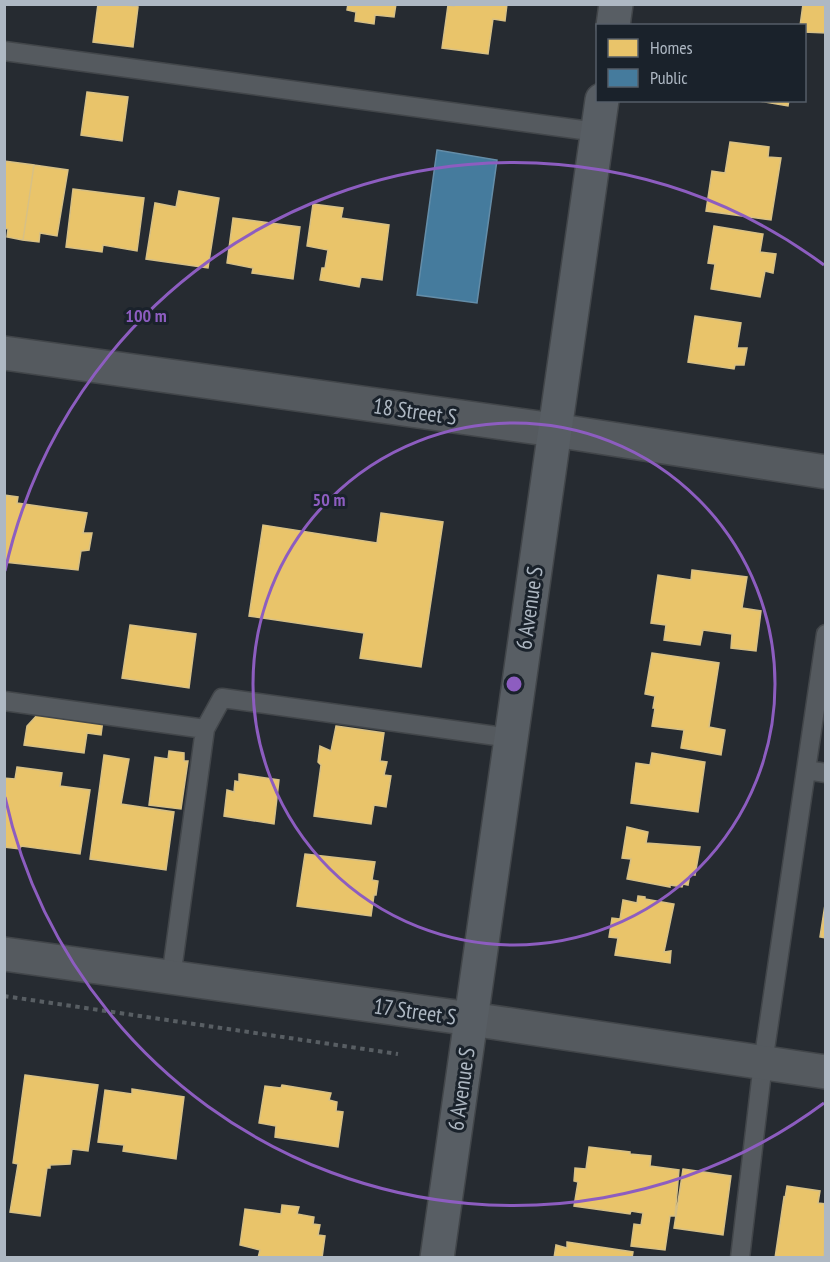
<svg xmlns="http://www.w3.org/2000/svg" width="830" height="1262" viewBox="0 0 830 1262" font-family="'PT Sans Narrow',sans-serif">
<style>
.homes{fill:#e9c46a;stroke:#d7c085;stroke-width:1.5}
.public{fill:#457b9d;stroke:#648da8;stroke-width:1.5}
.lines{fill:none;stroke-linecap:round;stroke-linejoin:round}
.lane-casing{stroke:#42464a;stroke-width:21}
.street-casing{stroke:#42464a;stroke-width:36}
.secondary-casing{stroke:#42464a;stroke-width:36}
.path{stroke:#585e63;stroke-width:4;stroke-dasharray:4.5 4.5;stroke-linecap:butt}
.lane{stroke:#555a5f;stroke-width:18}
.street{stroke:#555a5f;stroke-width:33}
.secondary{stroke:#585e64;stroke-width:33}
.ring{fill:none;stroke:#8d5dc0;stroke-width:3}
.labels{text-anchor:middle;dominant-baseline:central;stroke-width:6;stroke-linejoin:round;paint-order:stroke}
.street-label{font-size:22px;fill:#aeb8c3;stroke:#1a222b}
.centre{fill:#8d5dc0;stroke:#1a222b;stroke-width:3}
.ring-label{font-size:18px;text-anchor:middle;font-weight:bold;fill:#8d5dc0;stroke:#1a222b;stroke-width:6;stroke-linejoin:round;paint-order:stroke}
</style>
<rect width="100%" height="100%" fill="#262b31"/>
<path class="homes" d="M 98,4 L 119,4 L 138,7 L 133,47 L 93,42 Z
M 348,4 L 396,4 L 394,17 L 375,15 L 374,24 L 355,21 L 356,12 L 347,10 Z
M 454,4 L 507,4 L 505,21 L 493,19 L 488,54 L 442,48 L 448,5 L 454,6 Z
M 803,4 L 826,4 L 826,33 L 804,32 L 804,26 L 800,26 Z
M 87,92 L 128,97 L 122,141 L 81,135 Z
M 753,100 L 789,100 L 788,106 Z
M 730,142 L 769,147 L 768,157 L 781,158 L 771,220 L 706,211 L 712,171 L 725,173 Z
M 4,161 L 34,165 L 23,240 L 7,237 L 8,229 L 4,228 Z
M 34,165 L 68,170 L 57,236 L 40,233 L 39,242 L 23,240 Z
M 73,189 L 144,198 L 137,251 L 103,245 L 102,252 L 66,247 Z
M 179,191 L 219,198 L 208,268 L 146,259 L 155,203 L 176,207 Z
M 313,204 L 343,208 L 341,218 L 389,225 L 382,280 L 361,277 L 359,287 L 320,280 L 322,268 L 325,268 L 328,250 L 307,246 Z
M 233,218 L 300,227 L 293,279 L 252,273 L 253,268 L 227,263 Z
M 714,226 L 763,234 L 760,252 L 776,254 L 773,273 L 765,271 L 760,297 L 711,289 L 715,264 L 708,263 Z
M 695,316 L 741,323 L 737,348 L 747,348 L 744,365 L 735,365 L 734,369 L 688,362 Z
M 4,495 L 18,497 L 17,503 L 87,513 L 83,533 L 92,533 L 89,550 L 81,551 L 78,570 L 4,562 Z
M 381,513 L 443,522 L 421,667 L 360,658 L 364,633 L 249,616 L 263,525 L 377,543 Z
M 692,570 L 747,577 L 742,608 L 761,611 L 756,651 L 731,648 L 732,634 L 703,630 L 700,645 L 664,640 L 666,625 L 651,623 L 658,575 L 691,580 Z
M 130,625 L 196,634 L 189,688 L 122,678 Z
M 652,653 L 719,663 L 709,727 L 725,730 L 721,755 L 681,748 L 684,730 L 652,726 L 655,708 L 653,708 L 655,696 L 645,694 Z
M 39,713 L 103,720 L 101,735 L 87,733 L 84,753 L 24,745 L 27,726 Z
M 336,726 L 384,733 L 380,761 L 387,762 L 384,775 L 391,776 L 386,807 L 374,805 L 371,824 L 314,816 L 321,765 L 318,762 L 320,746 L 331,751 Z
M 169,751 L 184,753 L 184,761 L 188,761 L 181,809 L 149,805 L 155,757 L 168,759 Z
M 652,753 L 705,762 L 698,812 L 631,803 L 636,763 L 650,765 Z
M 104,755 L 129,759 L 121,804 L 174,812 L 166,870 L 90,859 Z
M 17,767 L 62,773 L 60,786 L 90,790 L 80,854 L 21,846 L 20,849 L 4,847 L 4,778 L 15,779 Z
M 239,774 L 279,780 L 274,824 L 224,816 L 227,790 L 234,792 L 235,781 L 239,782 Z
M 627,827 L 648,832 L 646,843 L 700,847 L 695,875 L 690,874 L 688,885 L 683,884 L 682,887 L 670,885 L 670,887 L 627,879 L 631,859 L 622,858 Z
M 305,854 L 375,862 L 372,880 L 378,881 L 376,895 L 374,895 L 371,916 L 297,906 Z
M 638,896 L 645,897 L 645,899 L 674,904 L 664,952 L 671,951 L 670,963 L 615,955 L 618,938 L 609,937 L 612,918 L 620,919 L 623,900 L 637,903 Z
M 826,898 L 826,938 L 820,937 Z
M 25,1075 L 98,1085 L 88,1151 L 72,1149 L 70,1164 L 50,1165 L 50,1168 L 47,1168 L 40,1216 L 10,1212 L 18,1164 L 13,1163 Z
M 282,1085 L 331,1093 L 329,1100 L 337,1102 L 336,1111 L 343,1112 L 338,1147 L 275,1137 L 276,1126 L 259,1123 L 265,1086 L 281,1088 Z
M 132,1089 L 184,1097 L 176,1159 L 123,1151 L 124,1145 L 98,1142 L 105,1090 L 132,1094 Z
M 589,1147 L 630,1152 L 630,1154 L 651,1156 L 650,1166 L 679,1170 L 675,1216 L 670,1216 L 665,1250 L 631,1246 L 634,1224 L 641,1225 L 643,1213 L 631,1211 L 630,1214 L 574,1206 L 578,1182 L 574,1181 L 575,1168 L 586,1169 Z
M 683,1169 L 731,1176 L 723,1235 L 674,1228 Z
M 787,1186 L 820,1191 L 818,1203 L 826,1204 L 824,1258 L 775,1258 L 784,1197 L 785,1198 Z
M 282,1205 L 299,1207 L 297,1214 L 314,1217 L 313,1224 L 320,1225 L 318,1235 L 325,1236 L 322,1258 L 258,1258 L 260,1250 L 240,1245 L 245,1209 L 281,1214 Z
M 567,1242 L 633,1252 L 632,1258 L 554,1258 L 556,1245 L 567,1248 Z"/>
<path class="public" d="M 437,150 L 497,160 L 477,303 L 417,295 Z"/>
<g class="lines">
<g class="lane-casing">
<path id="lane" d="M 4,51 L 597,132
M 4,701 L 205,729 L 222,698 L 511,738
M 806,770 L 826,773
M 171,978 L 205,729
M 740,1258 L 763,1063 L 826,634"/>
</g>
<g class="street-casing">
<path id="street" d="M 4,353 L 554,430 L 826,472
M 4,954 L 471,1019 L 826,1072"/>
</g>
<g class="secondary-casing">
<path id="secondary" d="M 613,26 L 616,4
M 437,1258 L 602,100"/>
</g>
<path class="path" d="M 4,996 L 398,1054"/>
<use href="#lane" class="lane"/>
<use href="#street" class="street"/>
<use href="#secondary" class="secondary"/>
</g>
<g class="ring">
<circle cx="514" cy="684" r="261"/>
<path d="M824 1103A521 521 0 0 1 5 797M5 571A521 521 0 0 1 824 265"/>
</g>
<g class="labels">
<g class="street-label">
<text transform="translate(415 411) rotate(8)">18 Street S</text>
<text transform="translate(529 608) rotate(-82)">6 Avenue S</text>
<text transform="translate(415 1011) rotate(8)">17 Street S</text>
<text transform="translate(461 1089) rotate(-82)">6 Avenue S</text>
</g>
</g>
<circle cx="514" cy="684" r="9" class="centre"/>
<g class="ring-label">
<text x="146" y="322">100 m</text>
<text x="329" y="506">50 m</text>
</g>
<rect width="830" height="1262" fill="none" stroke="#aeb8c3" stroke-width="12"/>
<rect x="596" y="24" width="210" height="78" fill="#1a222b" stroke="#555e68" stroke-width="1.5"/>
<rect x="608" y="39" width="30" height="18" fill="#e9c46a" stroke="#555e68" stroke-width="1.5"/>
<text x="650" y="54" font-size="18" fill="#aeb8c3">Homes</text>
<rect x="608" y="69" width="30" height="18" fill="#457b9d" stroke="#555e68" stroke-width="1.5"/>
<text x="650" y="84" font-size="18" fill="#aeb8c3">Public</text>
</svg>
